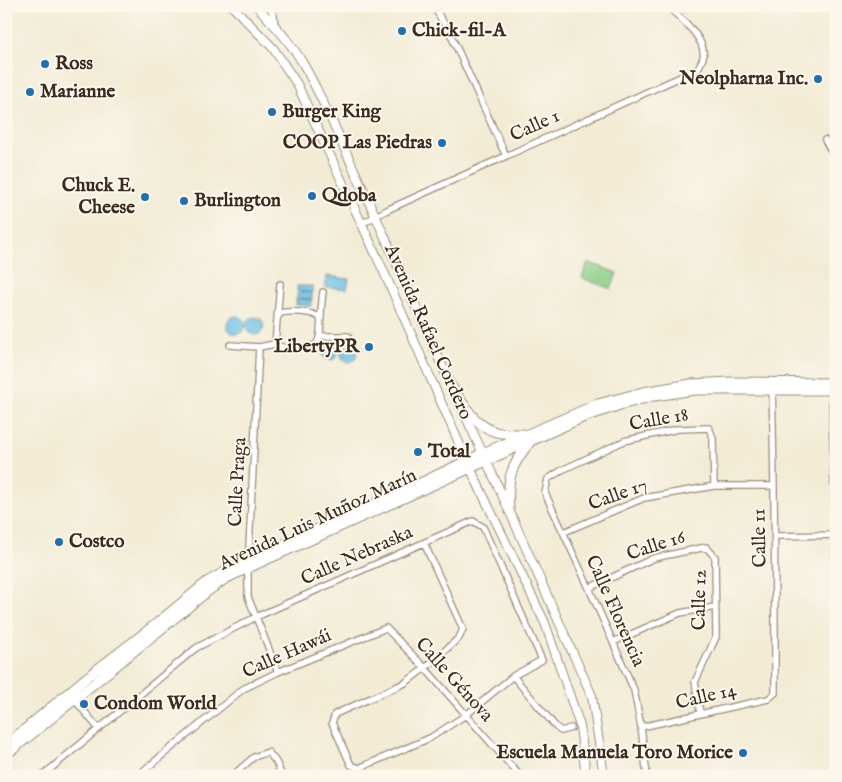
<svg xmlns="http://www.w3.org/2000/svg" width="842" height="782" viewBox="0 0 842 782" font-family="'IM FELL English',serif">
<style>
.green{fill:#8bcf88;stroke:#637c53}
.water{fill:#68bde4;stroke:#527481}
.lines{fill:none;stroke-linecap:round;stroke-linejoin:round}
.minor-casing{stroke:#968b7a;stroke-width:8}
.secondary-casing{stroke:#968b7a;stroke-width:10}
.primary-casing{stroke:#968b7a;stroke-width:11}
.minor{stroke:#fff;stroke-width:5.5}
.secondary{stroke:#fff;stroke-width:8}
.primary{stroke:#fff;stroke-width:9}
.poi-dot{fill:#1f6fb2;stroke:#fbf7ec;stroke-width:2}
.labels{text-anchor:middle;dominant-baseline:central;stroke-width:4;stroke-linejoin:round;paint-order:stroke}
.poi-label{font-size:19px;font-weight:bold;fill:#3b2a1e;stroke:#fbf7ec;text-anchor:start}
.street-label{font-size:19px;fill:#3b2a1e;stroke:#fbf7ec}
</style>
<rect width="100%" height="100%" fill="#fbf7ec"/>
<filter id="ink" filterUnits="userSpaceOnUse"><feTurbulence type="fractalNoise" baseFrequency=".02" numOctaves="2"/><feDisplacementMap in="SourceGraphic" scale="10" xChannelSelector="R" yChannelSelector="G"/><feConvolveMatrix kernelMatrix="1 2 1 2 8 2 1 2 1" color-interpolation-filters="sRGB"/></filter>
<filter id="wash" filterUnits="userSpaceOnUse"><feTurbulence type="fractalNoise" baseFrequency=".0096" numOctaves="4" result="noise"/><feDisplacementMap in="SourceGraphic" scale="20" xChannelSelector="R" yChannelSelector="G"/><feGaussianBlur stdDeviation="1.12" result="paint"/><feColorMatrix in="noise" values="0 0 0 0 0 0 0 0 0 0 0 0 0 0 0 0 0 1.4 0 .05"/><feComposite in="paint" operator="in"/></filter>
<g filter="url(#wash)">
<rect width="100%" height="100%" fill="#f2ecd5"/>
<path class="green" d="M 588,262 L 617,273 L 611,289 L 582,278 Z"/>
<path class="water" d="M 327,276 L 349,279 L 347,289 L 325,287 Z
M 297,286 L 313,286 L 312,292 L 300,292 L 312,293 L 312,299 L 300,298 L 299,299 L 312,300 L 311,306 L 296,305 L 296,303 L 298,302 L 296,302 L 296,299 L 298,299 L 297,298 L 297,296 L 298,296 L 297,295 L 297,293 L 298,292 L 297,291 L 297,289 L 299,289 L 297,288 Z
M227 325a9 9 0 1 1 18 0a9 9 0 1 1-18 0Z
M246 326a9 9 0 1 1 18 0a9 9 0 1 1-18 0Z
M322 352a8 8 0 1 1 16 0a8 8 0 1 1-16 0Z
M341 354a8 8 0 1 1 16 0a8 8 0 1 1-16 0Z"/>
</g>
<g filter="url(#ink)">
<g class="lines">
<g class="minor-casing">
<path id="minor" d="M 269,6 L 274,16 L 275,26
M 433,6 L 437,12 L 450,33 L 506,156
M 825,140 L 836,159
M 361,224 L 387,210 L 698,69 C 699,66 702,61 703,58 C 707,38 680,18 667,6
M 278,317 L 280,313 C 291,311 312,311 320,318
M 321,336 L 348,336
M 275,344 L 280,284
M 230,345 L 259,347 L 275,344 C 284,349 288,348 298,348 C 324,349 319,337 321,316 C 321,308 322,300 323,292
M 259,347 L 248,568 L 248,597 L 278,672
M 832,400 L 835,535 L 836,703
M 564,532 L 644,498 L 714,486 L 773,486
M 776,536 L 835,535
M 589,588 L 654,558 L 706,547 L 715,557 L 716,637 L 695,682 L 700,713
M 613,642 L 680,613 L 715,607
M 513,676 L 556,727 L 561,731 L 571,728
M 73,698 L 99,729
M 641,727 L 768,699 L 775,693 C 775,591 775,489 772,387
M 42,776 L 196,648 L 256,617 L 473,521 L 483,527 L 542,660 L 513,676 L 466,715 L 430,738 L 359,768 L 351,765 L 332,723 L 335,714 L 405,683 L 425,668 L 459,638 L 463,629 L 424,543
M 137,776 L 243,689 L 278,672 L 386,628 L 425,668 L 520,776
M 232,776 L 254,757 L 268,752 L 276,762 L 282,776
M 647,776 L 641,727 L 634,690 L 589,588 L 545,493 L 548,479 L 562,470 L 624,441 L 678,429 L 709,428 L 713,438 L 714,486"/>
</g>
<g class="secondary-casing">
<path id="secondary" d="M 232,6 L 273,48 L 297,84 L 384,272 L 470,468 L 545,623 L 580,726 L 586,776
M 257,6 C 273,24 290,41 302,62 C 323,98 339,137 356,174 C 390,246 421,320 454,392
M 459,402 L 509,510 L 592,696 L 604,776"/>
</g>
<g class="primary-casing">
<path id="primary" d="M 452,387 C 464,404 474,425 496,432 C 504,434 514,434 523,434
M 509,510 C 507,478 510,467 530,442
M 6,745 L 86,678 L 156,624 L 207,582 L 233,567 L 412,487 L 483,453 L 598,404 L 643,392 L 691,384 L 731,382 L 836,383
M 6,755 L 208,591 L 225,579 L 248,568 L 582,418 L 620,405 L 654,396 L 695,390 L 836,390"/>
</g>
<use href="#minor" class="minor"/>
<use href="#secondary" class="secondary"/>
<use href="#primary" class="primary"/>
</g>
</g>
<g class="poi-dot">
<circle cx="402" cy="31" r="5"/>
<circle cx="45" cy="64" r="5"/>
<circle cx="818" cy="79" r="5"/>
<circle cx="30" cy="92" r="5"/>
<circle cx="272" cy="112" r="5"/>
<circle cx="442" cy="143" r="5"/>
<circle cx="312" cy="196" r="5"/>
<circle cx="145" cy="197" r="5"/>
<circle cx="184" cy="201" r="5"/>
<circle cx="369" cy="347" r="5"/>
<circle cx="418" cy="452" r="5"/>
<circle cx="59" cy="542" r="5"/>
<circle cx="84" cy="704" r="5"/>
<circle cx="743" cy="753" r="5"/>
</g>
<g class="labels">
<g class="poi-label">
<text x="412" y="31">Chick-fil-A</text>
<text x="55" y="64">Ross</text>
<text x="808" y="79" text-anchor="end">Neolpharna Inc.</text>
<text x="40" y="92">Marianne</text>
<text x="282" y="112">Burger King</text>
<text x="432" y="143" text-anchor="end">COOP Las Piedras</text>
<text x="135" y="186" text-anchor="end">Chuck E.<tspan x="135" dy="22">Cheese</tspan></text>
<text x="322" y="196">Qdoba</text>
<text x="194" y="201">Burlington</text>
<text x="359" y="347" text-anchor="end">LibertyPR</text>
<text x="428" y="452">Total</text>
<text x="69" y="542">Costco</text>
<text x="94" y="704">Condom World</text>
<text x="733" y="753" text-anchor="end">Escuela Manuela Toro Morice</text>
</g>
<g class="street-label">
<text transform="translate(535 126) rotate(-24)">Calle 1</text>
<text transform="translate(428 332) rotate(66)">Avenida Rafael Cordero</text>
<text transform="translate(659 420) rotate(-10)">Calle 18</text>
<text transform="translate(238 482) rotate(-87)">Calle Praga</text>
<text transform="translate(618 495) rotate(-20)">Calle 17</text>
<text transform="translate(318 520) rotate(-25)">Avenida Luis Muñoz Marín</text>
<text transform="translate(760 538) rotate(-91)">Calle 11</text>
<text transform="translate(656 546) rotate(-18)">Calle 16</text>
<text transform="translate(357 556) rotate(-24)">Calle Nebraska</text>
<text transform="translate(700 600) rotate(-89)">Calle 12</text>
<text transform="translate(615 611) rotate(66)">Calle Florencia</text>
<text transform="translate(287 654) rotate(-24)">Calle Hawái</text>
<text transform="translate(454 680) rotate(48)">Calle Génova</text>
<text transform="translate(706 697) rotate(-13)">Calle 14</text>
</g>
</g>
<rect width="842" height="782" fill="none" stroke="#fbf7ec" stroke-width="25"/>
</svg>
